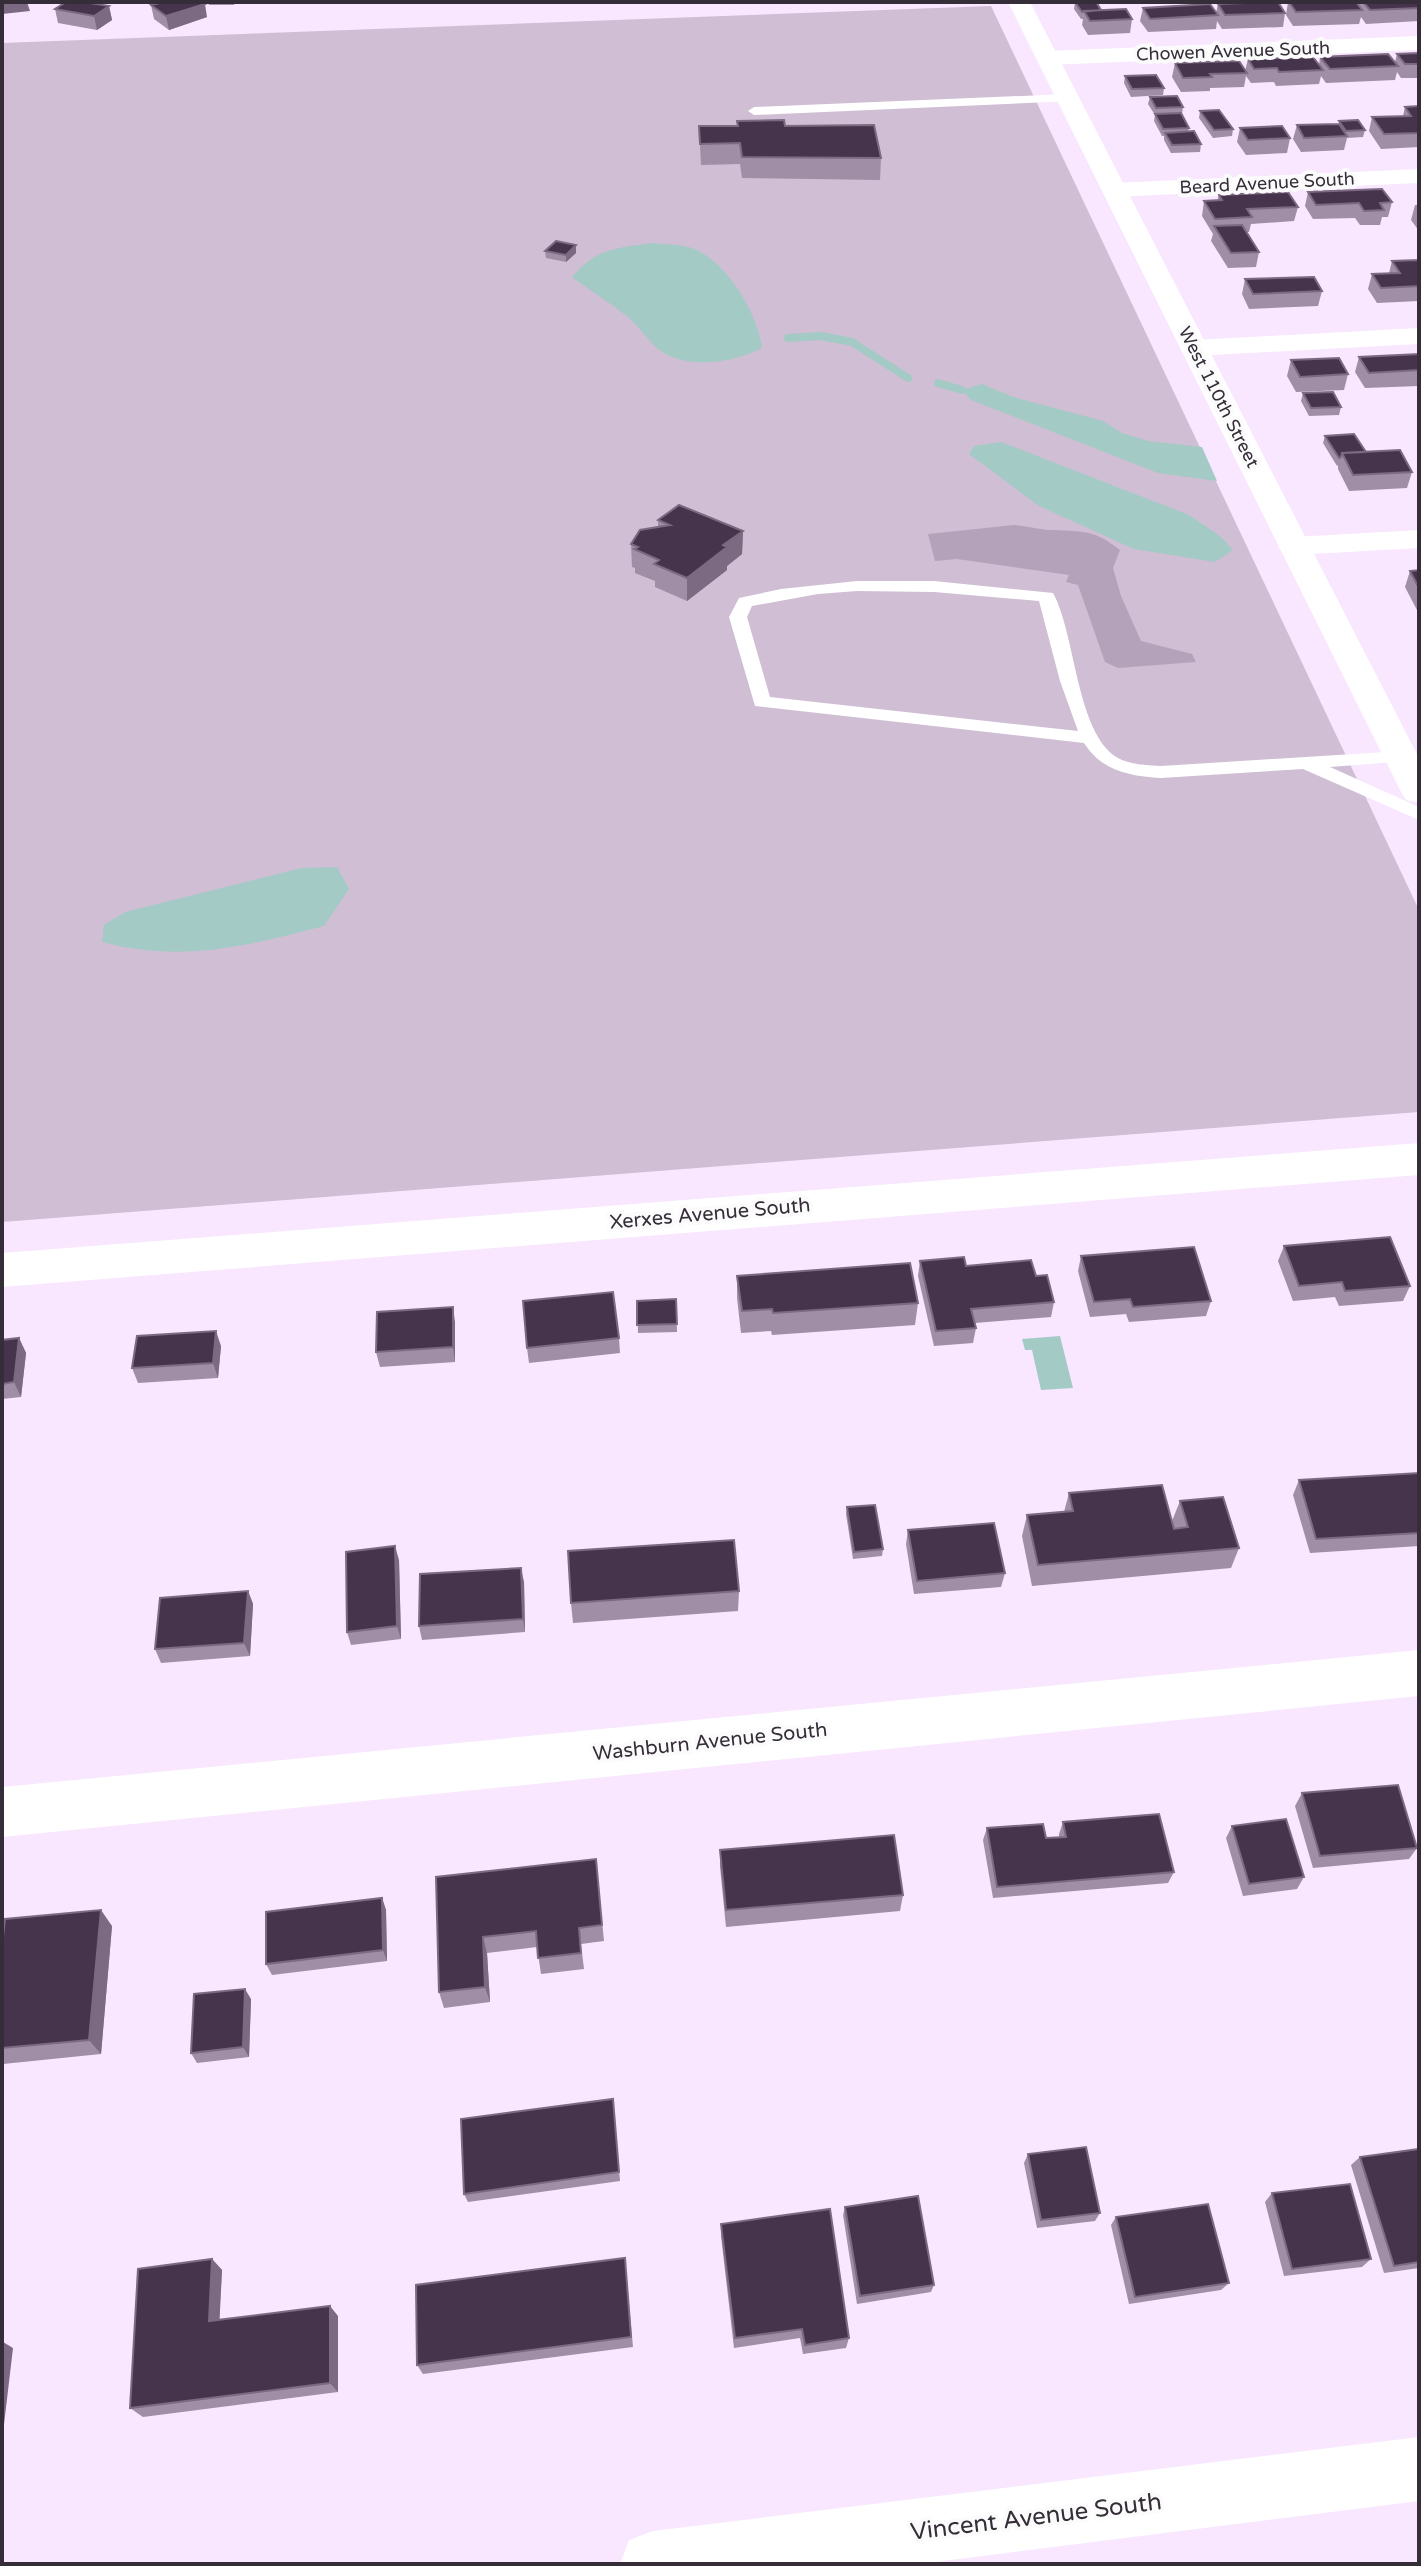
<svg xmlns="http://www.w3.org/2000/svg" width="1421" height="2566" viewBox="0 0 1421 2566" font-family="'Varela Round',sans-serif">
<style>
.green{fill:#cfbed4}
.forest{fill:#b4a2ba}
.water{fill:#a4cac6}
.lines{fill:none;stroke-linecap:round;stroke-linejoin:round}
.stream{stroke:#a4cac6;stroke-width:8}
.service{fill:#fff;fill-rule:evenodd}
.minor{fill:#fff;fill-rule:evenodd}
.tertiary{fill:#fff;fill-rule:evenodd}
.wall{fill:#a08da6}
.shaded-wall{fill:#7c6982}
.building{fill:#46344c;stroke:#7c6982;stroke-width:2}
.labels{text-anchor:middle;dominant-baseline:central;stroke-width:8;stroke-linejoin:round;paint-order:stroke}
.far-street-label{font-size:18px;fill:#352d38;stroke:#fbfbfb}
.street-label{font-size:20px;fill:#352d38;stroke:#fbfbfb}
.near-street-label{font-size:24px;fill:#352d38;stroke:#fbfbfb}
</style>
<rect width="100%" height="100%" fill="#f9e6ff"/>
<path class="green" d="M 991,6 L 1419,910 L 1419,1112 L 2,1222 L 2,43 Z"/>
<path class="forest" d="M 1014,525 C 1027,526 1040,530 1053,530 C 1085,532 1093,529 1120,550 L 1113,568 L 1121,596 L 1141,641 L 1192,654 L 1196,662 L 1118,668 L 1105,662 L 1078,585 L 1066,582 L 1069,575 L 957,559 L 935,561 L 928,534 Z"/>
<path class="water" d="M 653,243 C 666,245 685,244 697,250 C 730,267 757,313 762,348 C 733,363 687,370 659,350 C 648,341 640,327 629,318 C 611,303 591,291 572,277 C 597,248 616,248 653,243 Z
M 982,384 L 1013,397 L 1103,421 L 1122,433 L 1148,441 L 1202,447 L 1217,481 L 1158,473 L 971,400 L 962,390 Z
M 1001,442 L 1189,515 L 1220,536 L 1233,550 L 1215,562 L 1134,549 L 1039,506 L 969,454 L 974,446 Z
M 337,867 L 349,889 L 324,926 C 247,946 180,963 102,942 L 104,925 L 125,912 L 302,868 Z
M 1060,1336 L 1073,1388 L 1041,1390 L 1032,1350 L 1025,1350 L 1022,1339 Z"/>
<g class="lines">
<path class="stream" d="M 788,338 L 821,336 L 852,342 L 908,378
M 938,383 L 962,390"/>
<path class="service" d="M 1068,94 L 1074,98 L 1072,101 L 754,115 L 748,111 L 754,107 Z
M 857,581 L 934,581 L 1053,593 C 1076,634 1076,734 1118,758 C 1131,765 1146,765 1161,766 L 1401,751 L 1410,757 L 1408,761 L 1330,767 L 1419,807 L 1419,820 L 1303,769 L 1161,778 C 1129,776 1102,771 1084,743 L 755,706 L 729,617 L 739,598 L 781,589 ZM 857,591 L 934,592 L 1039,601 L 1060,681 L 1078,731 L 770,697 L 747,617 L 752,606 L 818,594 Z"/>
<path class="minor" d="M 1419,36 L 1419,50 L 1047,65 L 1036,58 L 1047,51 Z
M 1419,169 L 1419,183 L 1114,197 L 1105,195 L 1102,190 L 1105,185 L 1114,183 Z
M 1419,328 L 1419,344 L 1194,356 L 1184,354 L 1180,348 L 1184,342 L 1194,340 Z
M 1419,530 L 1419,548 L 1294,555 L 1283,553 L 1278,546 L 1283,539 L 1294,537 Z
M 1419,1143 L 1419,1175 L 2,1287 L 2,1253 Z
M 1419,1650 L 1419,1696 L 2,1837 L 2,1787 Z
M 1419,2437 L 1419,2501 L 919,2564 L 620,2564 L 629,2540 L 653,2531 Z"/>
<path class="tertiary" d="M 1008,2 L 1030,2 L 1419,758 L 1419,803 L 1406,800 L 1401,792 Z"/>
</g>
<path class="wall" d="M 208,2 L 236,2 L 234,5 L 209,5 Z
M 1075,2 L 1132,19 L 1130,33 L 1088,35 L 1082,25 L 1083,19 L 1081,19 L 1074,9 Z
M 1288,2 L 1356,2 L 1358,5 L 1359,2 L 1419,2 L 1419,21 L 1366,24 L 1361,17 L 1359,24 L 1293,26 L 1286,15 Z
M 1218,4 L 1285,13 L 1283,27 L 1222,29 L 1217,21 L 1216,29 L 1148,32 L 1140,21 L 1143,8 L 1216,13 Z
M 151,5 L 207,17 L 169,30 L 154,19 Z
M 109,6 L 112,20 L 97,30 L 58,23 L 55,9 Z
M 1419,53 L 1419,78 L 1401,78 L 1397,72 L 1395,80 L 1326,83 L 1321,76 L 1319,84 L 1276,86 L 1274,82 L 1251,83 L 1246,76 L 1244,87 L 1210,88 L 1210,91 L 1181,92 L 1172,77 L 1175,63 L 1245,71 L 1248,59 L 1319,65 L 1320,57 L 1395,62 L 1397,54 Z
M 1125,76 L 1164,88 L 1163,95 L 1131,97 L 1124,83 Z
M 1150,97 L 1183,107 L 1182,114 L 1189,128 L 1188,132 L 1201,144 L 1200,152 L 1171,153 L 1164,140 L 1164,136 L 1162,136 L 1154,121 L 1155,115 L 1148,104 Z
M 1419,106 L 1419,147 L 1381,149 L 1369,131 L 1372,117 L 1403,116 L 1405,107 Z
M 1200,111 L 1233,129 L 1232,136 L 1213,138 L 1199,118 Z
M 1339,121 L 1365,130 L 1363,137 L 1347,138 L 1344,150 L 1301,152 L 1293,139 L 1297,125 L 1339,124 Z
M 699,126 L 785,126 L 881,158 L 880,180 L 742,178 L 740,164 L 701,165 Z
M 1240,128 L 1290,138 L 1287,153 L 1246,155 L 1237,142 Z
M 1308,192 L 1392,202 L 1388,217 L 1382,217 L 1380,225 L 1360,225 L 1355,218 L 1313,219 L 1305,206 Z
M 1219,195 L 1298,207 L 1294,221 L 1251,224 L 1249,232 L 1247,232 L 1259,252 L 1256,267 L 1228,268 L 1211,241 L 1213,234 L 1202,216 L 1204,201 L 1217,201 Z
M 1415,205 L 1419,205 L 1419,231 L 1411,220 Z
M 576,245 L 576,253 L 566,262 L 546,258 L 545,251 Z
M 1419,260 L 1419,301 L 1377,303 L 1368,289 L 1372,274 L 1389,273 L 1392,261 Z
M 1245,279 L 1322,291 L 1318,306 L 1249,309 L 1242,294 Z
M 1419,354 L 1419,386 L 1365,388 L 1355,372 L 1359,357 Z
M 1291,360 L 1348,374 L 1344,390 L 1296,392 L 1287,376 Z
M 1303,393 L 1341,407 L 1339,415 L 1309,416 L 1301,401 Z
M 1325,436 L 1412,472 L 1407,488 L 1349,491 L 1338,469 L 1338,465 L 1337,466 L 1323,443 Z
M 658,520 L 743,531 L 742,554 L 727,566 L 727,570 L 687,601 L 655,587 L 655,581 L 635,573 L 635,568 L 632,567 L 631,544 L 658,527 Z
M 1419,570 L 1419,614 L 1405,587 L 1410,571 Z
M 1284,1246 L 1410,1286 L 1403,1301 L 1339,1306 L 1335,1297 L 1293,1301 L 1278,1261 Z
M 1081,1256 L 1211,1301 L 1206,1316 L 1129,1322 L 1126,1314 L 1090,1317 L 1078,1271 Z
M 920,1261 L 966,1266 L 1036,1276 L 1054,1302 L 1051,1317 L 975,1323 L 976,1328 L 973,1343 L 934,1346 L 918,1276 Z
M 737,1276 L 918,1303 L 915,1325 L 772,1335 L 771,1331 L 741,1333 L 737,1298 Z
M 676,1299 L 677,1332 L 638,1333 L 637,1301 Z
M 455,1322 L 455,1362 L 380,1367 L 376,1352 Z
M 19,1338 L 26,1353 L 21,1397 L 2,1399 L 2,1340 Z
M 619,1338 L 620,1353 L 529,1363 L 527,1348 Z
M 221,1346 L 218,1378 L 138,1383 L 132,1368 Z
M 1419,1473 L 1419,1546 L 1310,1553 L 1293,1495 L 1299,1480 Z
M 1069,1493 L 1172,1521 L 1180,1501 L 1239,1548 L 1231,1568 L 1032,1586 L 1022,1536 L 1027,1515 L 1064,1512 Z
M 847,1507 L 883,1549 L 882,1556 L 853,1559 L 846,1514 Z
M 908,1530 L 1005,1573 L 1001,1587 L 914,1594 L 906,1544 Z
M 399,1560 L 401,1639 L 351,1645 L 347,1632 Z
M 524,1582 L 525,1632 L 422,1640 L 419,1626 Z
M 248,1591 L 253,1604 L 250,1656 L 161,1663 L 155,1649 Z
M 739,1591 L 738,1611 L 573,1623 L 571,1603 Z
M 1302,1793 L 1417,1848 L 1409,1859 L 1313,1868 L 1295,1806 Z
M 1063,1822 L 1174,1872 L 1168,1883 L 993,1898 L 983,1840 L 987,1828 L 1046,1838 L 1059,1837 L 1059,1834 Z
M 1232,1826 L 1304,1877 L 1297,1889 L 1243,1896 L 1226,1838 Z
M 720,1850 L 903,1895 L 900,1911 L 726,1927 L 720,1867 Z
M 596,1859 L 604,1941 L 581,1944 L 584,1969 L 541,1974 L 537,1947 L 487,1953 L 490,2002 L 444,2008 L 439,1992 L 436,1877 Z
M 382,1898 L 386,1910 L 387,1961 L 272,1975 L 266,1964 Z
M 112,1926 L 101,2054 L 3,2064 L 2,1946 Z
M 251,1999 L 249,2057 L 197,2063 L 191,2053 Z
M 613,2099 L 620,2181 L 468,2202 L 464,2194 Z
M 1419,2149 L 1419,2268 L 1384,2273 L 1351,2165 L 1360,2157 Z
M 1028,2154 L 1100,2213 L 1095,2221 L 1037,2228 L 1024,2163 Z
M 1272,2193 L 1371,2259 L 1362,2267 L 1284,2276 L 1265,2202 Z
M 845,2207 L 934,2285 L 931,2292 L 857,2304 L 843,2215 Z
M 1116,2217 L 1229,2283 L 1221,2290 L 1129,2304 L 1111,2225 Z
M 721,2224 L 849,2338 L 846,2348 L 803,2354 L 800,2338 L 734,2348 L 721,2236 Z
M 212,2259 L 222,2270 L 219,2320 L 338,2316 L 338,2392 L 143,2417 L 130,2408 Z
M 626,2269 L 633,2347 L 423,2374 L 417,2365 Z"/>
<path class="shaded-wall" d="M 2,2 L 27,2 L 30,11 L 2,14 Z
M 205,4 L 207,17 L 169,30 L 166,16 Z
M 109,6 L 112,20 L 97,30 L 94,16 Z
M 576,245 L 576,253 L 566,262 L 566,255 Z
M 743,531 L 742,554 L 727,566 L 727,570 L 687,601 L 687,578 L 723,545 Z
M 453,1307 L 455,1322 L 455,1362 L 453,1347 Z
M 216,1331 L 221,1346 L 218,1378 L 213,1363 Z
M 19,1338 L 26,1353 L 21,1397 L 14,1382 Z
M 395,1546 L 399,1560 L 401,1639 L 397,1626 Z
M 521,1568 L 524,1582 L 525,1632 L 523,1619 Z
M 248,1591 L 253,1604 L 250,1656 L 244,1643 Z
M 382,1898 L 386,1910 L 387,1961 L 383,1950 Z
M 101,1910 L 112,1926 L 101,2054 L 89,2040 Z
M 483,1937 L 487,1953 L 490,2002 L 485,1987 Z
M 245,1989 L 251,1999 L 249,2057 L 243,2047 Z
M 212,2259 L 222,2270 L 219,2331 L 209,2321 Z
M 330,2306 L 338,2316 L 338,2392 L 330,2383 Z
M 3,2342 L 13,2348 L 3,2433 L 2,2433 L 2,2351 Z"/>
<path class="building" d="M 66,2 L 84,2 L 109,6 L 94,16 L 55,9 Z
M 164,2 L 202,2 L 205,4 L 166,16 L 151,5 Z
M 1075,2 L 1096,2 L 1101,10 L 1082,12 Z
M 1275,2 L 1278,2 L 1285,13 L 1225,15 L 1218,4 Z
M 1289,2 L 1356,2 L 1362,10 L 1296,12 Z
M 1363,2 L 1419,2 L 1419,8 L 1370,10 Z
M 1210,4 L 1218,15 L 1150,19 L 1143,8 Z
M 1126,9 L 1132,19 L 1090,21 L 1084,11 Z
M 1419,53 L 1419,64 L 1405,64 L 1397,54 Z
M 1388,54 L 1398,66 L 1330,69 L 1320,57 Z
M 1313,57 L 1323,70 L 1279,72 L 1277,68 L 1254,69 L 1248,59 Z
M 1239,61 L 1247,73 L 1210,74 L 1212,77 L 1183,78 L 1175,63 Z
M 1156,75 L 1164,88 L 1132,89 L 1125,76 Z
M 1177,96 L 1183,107 L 1156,108 L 1150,97 Z
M 1419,106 L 1419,133 L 1384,134 L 1372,117 L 1411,116 L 1405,107 Z
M 1219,110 L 1233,129 L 1214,130 L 1200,111 Z
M 1181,113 L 1189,128 L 1163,129 L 1155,114 Z
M 784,120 L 785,126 L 874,125 L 881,158 L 742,157 L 740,143 L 700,144 L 699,126 L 738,126 L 737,121 Z
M 1358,120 L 1365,130 L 1346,131 L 1339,121 Z
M 1339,124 L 1347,136 L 1304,138 L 1297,125 Z
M 1282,126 L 1290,138 L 1248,140 L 1240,128 Z
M 1194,131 L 1201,144 L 1172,145 L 1165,133 Z
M 1382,189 L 1392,202 L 1380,203 L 1384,210 L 1364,211 L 1359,203 L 1316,205 L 1308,192 Z
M 1288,192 L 1298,207 L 1247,209 L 1252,217 L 1215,219 L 1204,201 L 1222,200 L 1219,195 Z
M 1242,225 L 1259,252 L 1231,253 L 1214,226 Z
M 556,241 L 576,245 L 566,255 L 545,251 Z
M 1419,260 L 1419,286 L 1381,288 L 1372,274 L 1400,273 L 1392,261 Z
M 1314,277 L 1322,291 L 1253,294 L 1245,279 Z
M 1419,354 L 1419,370 L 1369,373 L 1359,357 Z
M 1339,358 L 1348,374 L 1300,377 L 1291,360 Z
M 1333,392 L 1341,407 L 1311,408 L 1303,393 Z
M 1354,434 L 1366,452 L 1342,453 L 1341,457 L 1339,458 L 1325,436 Z
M 1400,450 L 1412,472 L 1353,475 L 1342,453 Z
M 679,505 L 743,531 L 723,545 L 727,547 L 687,578 L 654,564 L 659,560 L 634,549 L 638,547 L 631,544 L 640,530 L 670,525 L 658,520 Z
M 1419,570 L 1419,588 L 1410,571 Z
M 1390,1237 L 1410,1286 L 1345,1291 L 1342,1282 L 1299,1286 L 1284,1246 Z
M 1194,1247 L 1211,1301 L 1133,1307 L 1130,1299 L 1094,1302 L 1081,1256 Z
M 964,1257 L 966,1266 L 1031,1260 L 1036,1276 L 1047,1275 L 1054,1302 L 971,1309 L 976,1328 L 936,1331 L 920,1261 Z
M 910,1263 L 918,1303 L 773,1313 L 772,1309 L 742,1311 L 737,1276 Z
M 613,1292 L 619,1338 L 527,1348 L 523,1301 Z
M 676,1299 L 677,1324 L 637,1325 L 637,1301 Z
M 453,1307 L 453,1347 L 376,1352 L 377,1312 Z
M 216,1331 L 213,1363 L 132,1368 L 137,1336 Z
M 19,1338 L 14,1382 L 2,1384 L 2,1340 Z
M 1419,1473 L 1419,1533 L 1316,1539 L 1299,1480 Z
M 1162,1485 L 1174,1529 L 1188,1527 L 1180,1501 L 1223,1497 L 1239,1548 L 1038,1565 L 1027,1515 L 1073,1511 L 1069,1493 Z
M 875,1505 L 883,1549 L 854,1552 L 847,1507 Z
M 994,1523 L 1005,1573 L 917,1581 L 908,1530 Z
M 734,1540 L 739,1591 L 571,1603 L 568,1551 Z
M 395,1546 L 397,1626 L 347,1632 L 346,1552 Z
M 521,1568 L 523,1619 L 419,1626 L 420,1574 Z
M 248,1591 L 244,1643 L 155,1649 L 160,1598 Z
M 1398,1785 L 1417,1848 L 1320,1856 L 1302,1793 Z
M 1159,1814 L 1174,1872 L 997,1887 L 987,1828 L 1043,1824 L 1046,1838 L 1066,1837 L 1063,1822 Z
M 1286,1819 L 1304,1877 L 1249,1884 L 1232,1826 Z
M 894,1835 L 903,1895 L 726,1910 L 720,1850 Z
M 596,1859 L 602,1925 L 579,1928 L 581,1953 L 538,1958 L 536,1931 L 483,1937 L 485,1987 L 439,1992 L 436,1877 Z
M 382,1898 L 383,1950 L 266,1964 L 266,1912 Z
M 101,1910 L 89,2040 L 2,2048 L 2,1946 L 5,1919 Z
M 245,1989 L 243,2047 L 191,2053 L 194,1994 Z
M 613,2099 L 619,2172 L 464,2194 L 461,2119 Z
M 1086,2147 L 1100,2213 L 1041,2220 L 1028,2154 Z
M 1419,2149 L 1419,2262 L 1394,2266 L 1360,2157 Z
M 1350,2184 L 1371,2259 L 1292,2269 L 1272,2193 Z
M 918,2196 L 934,2285 L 860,2296 L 845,2207 Z
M 1208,2204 L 1229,2283 L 1135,2297 L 1116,2217 Z
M 830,2209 L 849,2338 L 805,2345 L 802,2329 L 735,2338 L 721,2224 Z
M 625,2258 L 631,2337 L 417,2365 L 416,2285 Z
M 212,2259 L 209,2321 L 330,2306 L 330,2383 L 130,2408 L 138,2269 Z"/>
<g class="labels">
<g class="far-street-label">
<text transform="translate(1233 51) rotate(-2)">Chowen Avenue South</text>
<text transform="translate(1267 183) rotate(-3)">Beard Avenue South</text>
<text transform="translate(1219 397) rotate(63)">West 110th Street</text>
</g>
<g class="street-label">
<text transform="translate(710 1214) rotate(-5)">Xerxes Avenue South</text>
<text transform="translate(710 1742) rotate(-6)">Washburn Avenue South</text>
</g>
<g class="near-street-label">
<text transform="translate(1036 2517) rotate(-7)">Vincent Avenue South</text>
</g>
</g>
<rect width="1421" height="2566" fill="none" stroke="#352d38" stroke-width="8"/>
</svg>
